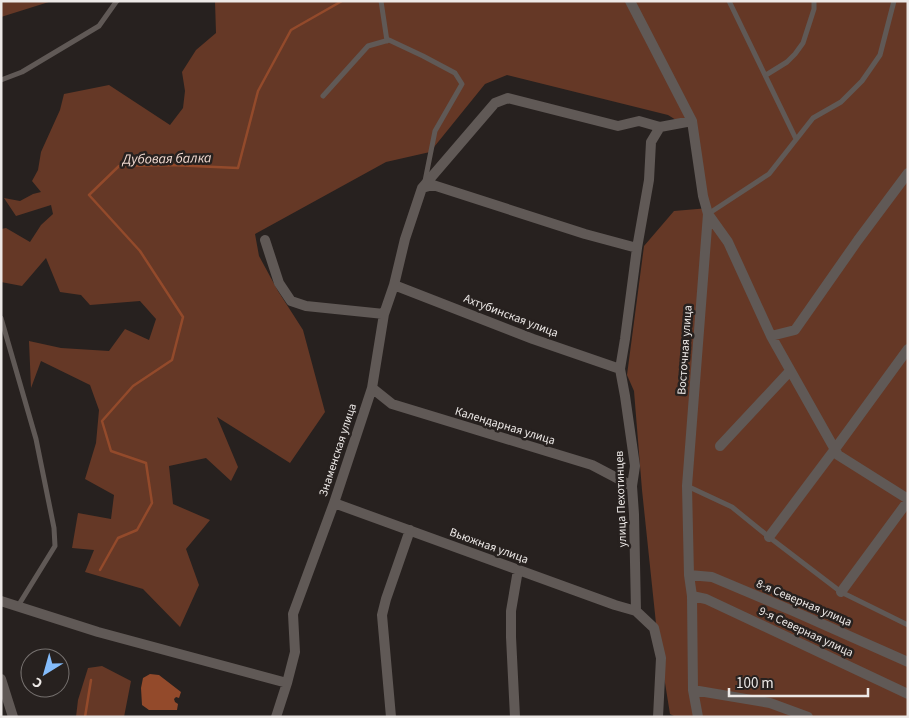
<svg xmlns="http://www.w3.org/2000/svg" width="909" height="718" viewBox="0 0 909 718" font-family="'Source Sans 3',sans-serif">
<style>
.green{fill:#653826}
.water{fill:#934a2b}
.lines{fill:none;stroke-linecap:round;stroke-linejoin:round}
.stream{stroke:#934a2b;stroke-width:2.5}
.service{stroke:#605956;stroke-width:5}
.minor{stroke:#605956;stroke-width:10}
.labels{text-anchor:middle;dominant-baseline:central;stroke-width:5;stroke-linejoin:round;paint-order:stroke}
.street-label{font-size:12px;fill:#ede9e7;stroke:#27211f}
.water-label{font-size:14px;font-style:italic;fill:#f0d9d0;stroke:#27211f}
</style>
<rect width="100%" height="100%" fill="#27211f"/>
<path class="green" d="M 1,1 L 52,1 L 1,17 Z
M 215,1 L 908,1 L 908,717 L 676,717 L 670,714 L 657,633 L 642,490 L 634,391 L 627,375 L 644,246 L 674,211 L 709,208 L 694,131 L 668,115 L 507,75 L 485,84 L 430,152 L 386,162 L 255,234 L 259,256 L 278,291 L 303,330 L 325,412 L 290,463 L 217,417 L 238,467 L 231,481 L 206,458 L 169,466 L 173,504 L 210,520 L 186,549 L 199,585 L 180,627 L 143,589 L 85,572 L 94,550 L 72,548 L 78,513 L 111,519 L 114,495 L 85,479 L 96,443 L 99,410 L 90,385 L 41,361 L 31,388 L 29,341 L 61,348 L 109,351 L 125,329 L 149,340 L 156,319 L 140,301 L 90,305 L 81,295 L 60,292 L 46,258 L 22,286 L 1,282 L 1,229 L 6,228 L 30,242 L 41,225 L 53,214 L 51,205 L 16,216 L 4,198 L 20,201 L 33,194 L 41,192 L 32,181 L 38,170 L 41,152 L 60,110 L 64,94 L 109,85 L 170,125 L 183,108 L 185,91 L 182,72 L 196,50 L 216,33 Z
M 102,666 L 131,681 L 124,717 L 76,717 L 78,700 L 88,668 Z"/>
<path class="water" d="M 150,674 L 159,675 L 181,692 L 179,698 L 176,697 L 174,699 L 175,702 L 178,704 L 177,710 L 149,710 L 142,705 L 141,688 L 143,678 Z"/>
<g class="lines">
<path class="stream" d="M 100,570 L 118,538 L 137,530 L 152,503 L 146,463 L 111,451 L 102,421 L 133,386 L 172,360 L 183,317 L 140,251 L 89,195 L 119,166 L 171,165 L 238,168 L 258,91 L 291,30 L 342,1
M 85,717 L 91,680"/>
<path class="service" d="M 381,1 L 387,41
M 729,1 L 796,139
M 766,75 L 787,62 L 795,54 L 803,43 L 814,9 L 814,1
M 1,80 L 22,72 L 99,26 L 116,2 L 117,1
M 323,96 L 368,46 L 389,40 L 423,56 L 455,73 L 462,84 L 435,131 L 425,181
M 708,214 L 769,174 L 813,118 L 841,102 L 862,81 L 880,55 L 894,1
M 1,318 L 36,439 L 54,528 L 55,546 L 18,606
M 687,486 L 732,507 L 769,537 L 841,592 L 908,625"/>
<path class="minor" d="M 630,1 L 692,121 L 703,196 L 708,214 L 687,486 L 689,575 L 692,596 L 693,690 L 698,717
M 422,188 L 433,185 L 585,234 L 637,248
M 708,214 L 728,242 L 771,336 L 838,455 L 908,499
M 265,240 L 279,283 L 291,301 L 306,306 L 384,314
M 394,285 L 533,339 L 620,369
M 771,336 L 795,330 L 858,240 L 908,173
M 372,388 L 392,404 L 592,465 L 632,486
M 720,446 L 790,371
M 334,503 L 615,605 L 636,611
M 769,537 L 835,449 L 908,349
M 689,575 L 712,577 L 793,611 L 908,662
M 841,592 L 908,501
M 692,596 L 706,599 L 908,694
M 1,601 L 98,632 L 287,683
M 1,679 L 13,717
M 693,690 L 770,703 L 808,717
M 276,717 L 277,714 L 287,683 L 295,652 L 293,614 L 334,503 L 372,388 L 384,314 L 394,285 L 405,239 L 422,188 L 495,103 L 508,98 L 618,126 L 639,121 L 660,127 L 692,121
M 391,717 L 382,615 L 386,599 L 410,530
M 515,717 L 511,637 L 511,611 L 518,570
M 658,717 L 661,658 L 654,628 L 636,611 L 634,514 L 632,486 L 635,466 L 625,396 L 620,369 L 625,339 L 637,248 L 649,180 L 651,142 L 660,127"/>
</g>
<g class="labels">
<g class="street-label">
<text transform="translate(511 316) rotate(21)">Ахтубинская улица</text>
<text transform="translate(685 350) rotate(-86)">Восточная улица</text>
<text transform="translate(505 426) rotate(17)">Календарная улица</text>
<text transform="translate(338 450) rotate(-72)">Знаменская улица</text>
<text transform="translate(621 499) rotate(-92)">улица Пехотинцев</text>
<text transform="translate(489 546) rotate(20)">Вьюжная улица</text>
<text transform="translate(804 603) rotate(23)">8-я Северная улица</text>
<text transform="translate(806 632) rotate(25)">9-я Северная улица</text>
</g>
<g class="water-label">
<text transform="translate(167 159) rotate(-1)">Дубовая балка</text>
</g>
</g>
<rect width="909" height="718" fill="none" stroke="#ede9e7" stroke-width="5"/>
<g transform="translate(45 673) rotate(217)"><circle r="24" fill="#27211f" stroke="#76716f"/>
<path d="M0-4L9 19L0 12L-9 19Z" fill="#84bcfb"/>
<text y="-8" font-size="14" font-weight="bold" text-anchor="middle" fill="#ede9e7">С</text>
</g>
<path d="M729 688v8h139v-8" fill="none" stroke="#ede9e7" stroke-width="2.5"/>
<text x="736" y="688" font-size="15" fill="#ede9e7" stroke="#27211f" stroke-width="4" paint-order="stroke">100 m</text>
</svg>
